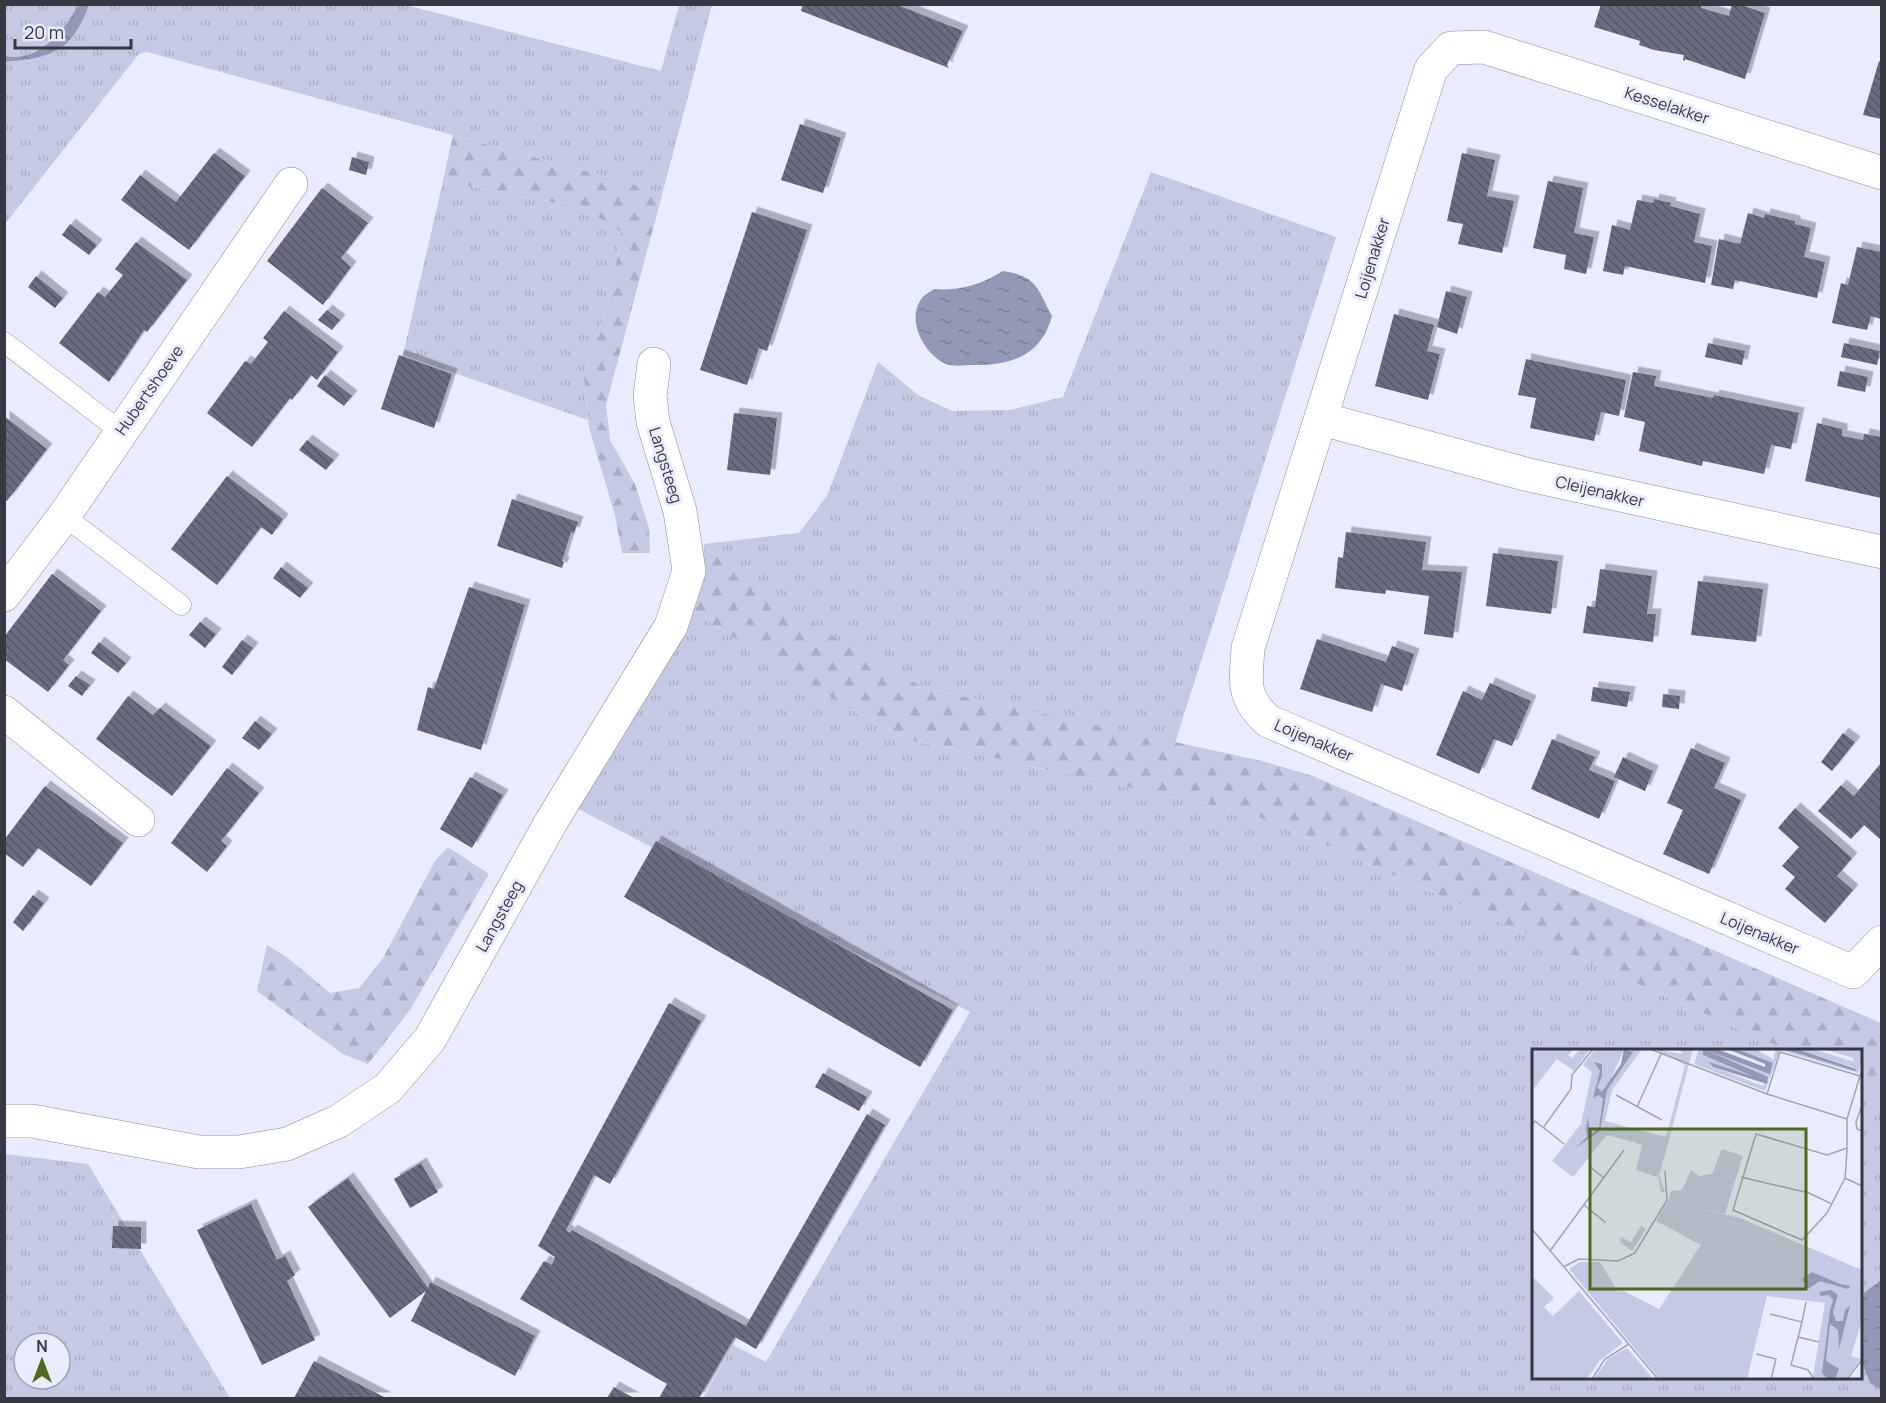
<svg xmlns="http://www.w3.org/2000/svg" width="1886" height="1403" viewBox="0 0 1886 1403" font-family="Manrope,sans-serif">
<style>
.grass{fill:url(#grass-tufts);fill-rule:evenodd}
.forest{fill:url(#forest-firs)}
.water{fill:url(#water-ripples)}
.building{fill:url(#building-back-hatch);filter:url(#shadow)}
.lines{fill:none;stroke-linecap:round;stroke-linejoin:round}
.lane-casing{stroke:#888c9f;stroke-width:21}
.street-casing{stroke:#888c9f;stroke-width:34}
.lane{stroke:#fff;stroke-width:20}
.street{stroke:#fff;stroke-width:33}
.labels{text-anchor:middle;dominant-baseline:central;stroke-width:6;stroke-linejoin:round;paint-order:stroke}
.street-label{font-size:16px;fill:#373841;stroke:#e9ecfd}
.inset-road{fill:none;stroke:#a2a4b2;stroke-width:1.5}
.view{fill:#4c691d;fill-opacity:0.15;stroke:#4c691d;stroke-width:3}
.inset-edge{fill:none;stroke:#373841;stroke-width:3}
</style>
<defs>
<pattern id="grass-tufts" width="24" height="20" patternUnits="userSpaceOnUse" patternTransform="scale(1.5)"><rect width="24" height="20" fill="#c5c9e3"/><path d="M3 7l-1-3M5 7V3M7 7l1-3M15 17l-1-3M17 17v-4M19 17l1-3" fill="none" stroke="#aaadc4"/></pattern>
<pattern id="forest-firs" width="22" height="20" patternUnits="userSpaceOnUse" patternTransform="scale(1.5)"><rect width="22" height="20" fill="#c5c9e3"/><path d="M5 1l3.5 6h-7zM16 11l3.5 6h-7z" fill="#aaadc4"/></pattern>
<pattern id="water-ripples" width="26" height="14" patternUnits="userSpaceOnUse" patternTransform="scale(1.5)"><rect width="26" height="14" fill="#9398b6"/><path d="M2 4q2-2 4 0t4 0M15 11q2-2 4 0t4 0" fill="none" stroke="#797d96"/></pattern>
<pattern id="building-back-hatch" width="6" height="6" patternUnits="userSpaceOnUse" patternTransform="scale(1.5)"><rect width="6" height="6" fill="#6a6d7f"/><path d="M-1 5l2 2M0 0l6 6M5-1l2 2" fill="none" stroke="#545664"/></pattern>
<filter id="shadow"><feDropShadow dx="5.5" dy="-5.5" stdDeviation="0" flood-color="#0004"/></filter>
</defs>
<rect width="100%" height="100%" fill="#e9ecfd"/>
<path class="grass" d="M 5,5 L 78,5 C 64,32 38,61 5,56 Z
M 89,5 L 406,5 L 661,71 L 679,5 L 712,5 L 662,195 L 630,183 L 147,52 L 139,54 L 123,74 L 5,224 L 5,62 C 50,58 73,50 89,5 Z
M 1151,172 L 1336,237 L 1175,743 L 925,688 L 874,663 L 791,610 L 704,547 L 704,544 L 799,533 L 827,496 L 878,362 L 918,395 L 952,411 L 1010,410 L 1063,397 Z
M 443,181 L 584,208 L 621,232 L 612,290 L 584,377 L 588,420 L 403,355 Z
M 693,612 L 860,715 L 905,739 L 1230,809 L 1277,823 L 1786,1050 L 1534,1050 L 1534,1378 L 1860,1378 L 1861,1083 L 1881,1092 L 1881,1398 L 703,1398 L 733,1345 L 766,1362 L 970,1012 L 578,809 Z
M 5,1154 L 88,1164 L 230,1398 L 5,1398 ZM 24,1343 L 60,1343 L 60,1379 L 24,1379 Z"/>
<path class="forest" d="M 453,135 L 630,183 L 662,195 L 606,405 L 610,440 L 635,484 L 649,528 L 650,553 L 622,553 L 615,515 L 589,428 L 584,377 L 612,290 L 621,232 L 584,208 L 443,181 Z
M 704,547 C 775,599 846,649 925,688 L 1262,761 L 1313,776 L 1881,1023 L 1881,1092 L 1861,1083 L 1860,1050 L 1786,1050 L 1277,823 L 1230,809 L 905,739 L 860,715 L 693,612 L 702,574 Z
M 448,847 L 489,874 L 410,1010 L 368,1064 L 343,1054 L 257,991 L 267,945 L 288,958 L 330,993 L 359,988 L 383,958 L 435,861 Z"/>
<path class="water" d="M 78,5 L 89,5 C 72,52 51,58 5,62 L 5,56 C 38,62 64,32 78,5 Z
M 1003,271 C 1037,276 1037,288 1052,316 C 1041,356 1012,365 974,365 C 966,365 953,367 946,364 C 925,355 907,322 920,301 C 922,296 930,292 934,289 C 960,291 980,285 1003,271 Z
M 1881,1280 L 1881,1390 L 1870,1383 L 1860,1357 L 1861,1302 L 1865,1292 Z"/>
<path class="building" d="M 803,4 L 895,4 L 963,31 L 947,65 L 949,68 L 801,11 Z
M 1601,4 L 1702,4 L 1701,8 L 1729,16 L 1732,4 L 1738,4 L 1765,13 L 1745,79 L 1685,59 L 1685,61 L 1683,60 L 1684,55 L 1654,50 L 1639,45 L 1640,41 L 1594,27 Z
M 1879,61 L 1881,63 L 1881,119 L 1863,115 Z
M 800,124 L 841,138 L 823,193 L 781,180 Z
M 214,153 L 245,176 L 189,250 L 121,200 L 140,175 L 176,202 Z
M 1462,153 L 1495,160 L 1487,196 L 1514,201 L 1502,253 L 1458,244 L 1463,224 L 1447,221 Z
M 352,157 L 369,162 L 366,175 L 349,170 Z
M 1548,181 L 1583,188 L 1574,233 L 1594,237 L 1586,274 L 1564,269 L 1566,255 L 1533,248 Z
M 322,188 L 368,223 L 341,258 L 351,267 L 323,305 L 267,261 Z
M 1654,199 L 1671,203 L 1670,206 L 1700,214 L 1694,242 L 1712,246 L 1705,283 L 1625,266 L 1623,275 L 1603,271 L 1612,225 L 1630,230 L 1637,200 L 1653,203 Z
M 752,212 L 807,230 L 767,351 L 759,348 L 747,385 L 700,370 Z
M 1748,213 L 1764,218 L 1765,214 L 1795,221 L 1795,224 L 1811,228 L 1804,257 L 1825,262 L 1817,298 L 1735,280 L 1733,289 L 1711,285 L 1719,239 L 1740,244 Z
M 70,224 L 97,245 L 89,255 L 62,235 Z
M 136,242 L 187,280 L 147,332 L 144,330 L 109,382 L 59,343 L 98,292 L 105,297 L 123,275 L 115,269 Z
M 1857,247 L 1881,252 L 1881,319 L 1871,316 L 1867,330 L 1832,323 L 1841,283 L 1848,285 Z
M 36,276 L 63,298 L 55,308 L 28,287 Z
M 1446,291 L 1467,297 L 1457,334 L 1437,327 Z
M 327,310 L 340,320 L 332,330 L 318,320 Z
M 284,311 L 338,352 L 317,380 L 311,375 L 292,400 L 290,398 L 252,447 L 207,413 L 245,361 L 251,364 L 268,342 L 263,338 Z
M 1394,314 L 1434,325 L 1427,351 L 1440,354 L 1428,400 L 1375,386 Z
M 1708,343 L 1745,351 L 1742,365 L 1705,357 Z
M 1844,343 L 1880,351 L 1877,365 L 1841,357 Z
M 399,355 L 452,374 L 434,428 L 381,409 Z
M 1526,359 L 1626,380 L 1619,416 L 1601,412 L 1594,441 L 1530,428 L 1536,398 L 1518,395 Z
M 1840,371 L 1868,377 L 1865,392 L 1837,386 Z
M 1633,372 L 1656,376 L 1654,386 L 1713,398 L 1714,395 L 1799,413 L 1791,449 L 1771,445 L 1764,474 L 1703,461 L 1702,466 L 1639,451 L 1645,422 L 1624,417 Z
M 325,375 L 352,396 L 344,406 L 317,386 Z
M 734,413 L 777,418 L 770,475 L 727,470 Z
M 4,416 L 47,449 L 7,501 L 4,498 Z
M 1817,423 L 1842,429 L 1842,436 L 1863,440 L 1864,434 L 1881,437 L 1881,498 L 1805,481 Z
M 307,440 L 334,460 L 326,470 L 299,450 Z
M 227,476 L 283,519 L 272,535 L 261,527 L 217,585 L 171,549 Z
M 512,499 L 578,522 L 574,533 L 571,532 L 562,561 L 564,562 L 562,568 L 497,546 Z
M 1346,532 L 1426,542 L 1422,570 L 1462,572 L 1453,638 L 1424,634 L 1429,596 L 1386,590 L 1385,594 L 1335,588 L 1338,557 L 1343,558 Z
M 1493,553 L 1558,561 L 1551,614 L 1486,606 Z
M 281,567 L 308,588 L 300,598 L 273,578 Z
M 1600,569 L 1652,576 L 1647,614 L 1656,614 L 1653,642 L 1583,633 L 1587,606 L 1595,607 Z
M 52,574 L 101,611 L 63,660 L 69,665 L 48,692 L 4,659 L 4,637 Z
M 1698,581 L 1763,589 L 1756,642 L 1691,635 Z
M 469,587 L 525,605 L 481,750 L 417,730 L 428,687 L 434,689 Z
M 200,622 L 216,634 L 205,648 L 189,635 Z
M 1317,639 L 1386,662 L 1392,646 L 1414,654 L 1402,691 L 1381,684 L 1372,712 L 1300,689 Z
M 242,640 L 253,648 L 232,675 L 222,667 Z
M 99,642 L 126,663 L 118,673 L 91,653 Z
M 76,676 L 90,685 L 82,696 L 68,686 Z
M 1490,683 L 1531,701 L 1512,746 L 1494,739 L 1479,774 L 1436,755 L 1463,691 L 1482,700 Z
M 1593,687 L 1630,692 L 1627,707 L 1591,701 Z
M 1663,694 L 1680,696 L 1679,709 L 1662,707 Z
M 128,696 L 153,715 L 160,708 L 211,746 L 172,796 L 96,739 Z
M 255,721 L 272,734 L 259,750 L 242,738 Z
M 1843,733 L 1855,742 L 1832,771 L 1821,762 Z
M 1552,739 L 1595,757 L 1589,770 L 1615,781 L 1599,819 L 1531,789 Z
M 1691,748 L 1725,763 L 1714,788 L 1741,800 L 1709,874 L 1663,854 L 1683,810 L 1667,803 Z
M 1623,757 L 1653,771 L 1645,791 L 1614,777 Z
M 1881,763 L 1881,840 L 1864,825 L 1851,839 L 1818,811 L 1841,785 L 1854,796 Z
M 227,768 L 259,793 L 221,841 L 227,846 L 207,872 L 171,843 Z
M 470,777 L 503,795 L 472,848 L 440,829 Z
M 45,786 L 123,843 L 91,886 L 38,848 L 23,867 L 4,853 L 4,840 Z
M 1795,808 L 1852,858 L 1837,876 L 1853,890 L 1825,923 L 1785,889 L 1795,877 L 1782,866 L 1799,847 L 1778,828 Z
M 656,841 L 953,1010 L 920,1067 L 624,897 Z
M 33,895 L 44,903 L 23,931 L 13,922 Z
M 669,1003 L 701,1021 L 610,1184 L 594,1175 L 566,1230 L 570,1233 L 572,1230 L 746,1326 L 867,1114 L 885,1125 L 756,1349 L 735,1337 L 699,1398 L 659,1398 L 667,1384 L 520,1299 L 544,1261 L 552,1265 L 555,1257 L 538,1246 Z
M 823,1073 L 867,1097 L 859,1111 L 815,1087 Z
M 421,1163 L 438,1192 L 410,1208 L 394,1179 Z
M 348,1178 L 428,1288 L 430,1282 L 535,1336 L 515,1376 L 411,1321 L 426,1291 L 390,1318 L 308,1207 Z
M 251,1204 L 277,1260 L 285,1256 L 295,1275 L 287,1281 L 315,1340 L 262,1365 L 197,1230 Z
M 113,1226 L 141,1227 L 141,1249 L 112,1248 Z
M 314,1361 L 386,1398 L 294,1398 Z
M 614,1387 L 634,1398 L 607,1398 Z"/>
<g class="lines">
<g class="lane-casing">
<path id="lane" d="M 4,342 L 120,431
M 64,516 L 181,605"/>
</g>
<g class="street-casing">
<path id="street" d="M 1882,173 L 1484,47 L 1451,48 L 1431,69 L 1248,648 C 1246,682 1241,696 1268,721 L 1853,972 L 1882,942
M 1322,419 L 1529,475 L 1882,552
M 4,595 L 64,516 L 291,184
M 4,712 L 138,820
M 4,1121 L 32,1121 L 199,1152 L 239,1152 L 287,1144 L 339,1121 L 388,1088 L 430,1039 L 551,822 L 671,626 L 689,571 L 680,511 L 653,422 L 650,396 L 654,364"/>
</g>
<use href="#lane" class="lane"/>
<use href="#street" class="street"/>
</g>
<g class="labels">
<g class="street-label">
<text transform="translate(1667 105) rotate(18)">Kesselakker</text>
<text transform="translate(1372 258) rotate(-73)">Loijenakker</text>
<text transform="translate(149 390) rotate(-55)">Hubertshoeve</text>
<text transform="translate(666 465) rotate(73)">Langsteeg</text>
<text transform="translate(1600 491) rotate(13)">Cleijenakker</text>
<text transform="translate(1314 740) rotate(23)">Loijenakker</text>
<text transform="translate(499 916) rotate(-61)">Langsteeg</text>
<text transform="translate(1760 933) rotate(23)">Loijenakker</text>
</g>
</g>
<g transform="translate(1532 1049)">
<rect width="330" height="330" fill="#e9ecfd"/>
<path d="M 0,0 L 42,0 L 36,6 L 40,9 L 48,0 L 58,0 L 42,22 L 25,10 L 0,42 ZM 63,0 L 92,0 L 76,37 L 101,0 L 110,0 L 80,41 L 73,72 L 134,88 L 153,16 L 123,0 L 149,5 L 151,3 L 144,0 L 161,0 L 134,102 L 75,86 L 41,128 L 20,112 L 49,75 L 60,23 L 51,16 ZM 167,0 L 171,0 L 171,6 L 220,27 L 177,14 L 181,18 L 231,37 L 237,29 L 174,4 L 175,1 L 238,24 L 241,14 L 205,0 L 224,0 L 242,11 L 243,0 L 251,0 L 323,22 L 323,19 L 265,0 L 281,0 L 322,13 L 321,9 L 292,0 L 330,0 L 330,13 L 326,24 L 248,1 L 233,42 L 162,15 ZM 190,100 L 211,107 L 193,165 L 164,159 L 139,142 L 150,141 L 159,121 L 167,127 L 180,125 ZM 109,101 L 129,106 L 125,128 L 104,121 ZM 137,150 L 162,164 L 204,174 L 330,229 L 330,271 L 319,307 L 329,310 L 314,330 L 281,328 L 293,254 L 235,247 L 215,330 L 128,330 L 37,220 L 48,213 L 68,213 L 86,243 L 90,241 L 127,260 L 169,196 L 124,172 ZM 1,228 L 22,249 L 12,258 L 21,267 L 47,242 L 91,294 L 68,311 L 55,330 L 0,330 ZM 95,299 L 121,330 L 62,330 L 76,310 Z" fill="#c5c9e3"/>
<path d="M 110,95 L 134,102 L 127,126 L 133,143 L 129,143 L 125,123 L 129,106 L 109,101 ZM 139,142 L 164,159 L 208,169 L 330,221 L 330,229 L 204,174 L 162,164 L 137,150 ZM 109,177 L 114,180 L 100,202 L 88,193 L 89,188 L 99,193 Z" fill="#c5c9e3"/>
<path d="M 92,0 L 101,3 L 75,41 L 68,82 L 43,99 L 55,88 L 54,79 L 56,68 L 58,86 L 67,79 L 71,50 L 67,46 L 61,49 L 68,22 L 62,13 L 70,15 L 70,27 L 65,38 L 70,43 L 89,15 ZM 171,0 L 185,0 L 233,18 L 233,15 L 195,0 L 205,0 L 241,14 L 238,25 L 174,1 L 236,28 L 235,35 L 181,18 L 177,13 L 220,27 L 171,6 ZM 251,0 L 265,0 L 324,20 L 323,22 ZM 280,223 L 308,235 L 318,237 L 316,240 L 288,232 L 276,240 L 270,230 ZM 299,241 L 306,246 L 301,263 L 304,272 L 311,272 L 313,261 L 318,257 L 307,300 L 306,281 L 298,275 L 294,312 L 307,320 L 303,330 L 296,330 L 290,324 L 298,261 L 301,251 L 297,246 L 289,247 L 287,243 Z" fill="#9398b6"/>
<path class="inset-road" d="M 118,0 L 235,45 L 315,70 L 330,20M 235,45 L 248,3 L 328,27M 84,46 L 130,71M 330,56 L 324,73 L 325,80 L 330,82M 105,58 L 129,5M 0,76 L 3,72 L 32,95M 11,79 L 39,40 L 40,26 L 61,0M 315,99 L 295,106 L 224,85 L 201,161 L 270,191 L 295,164 L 313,129 L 314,117 L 315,99 L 315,70M 57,117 L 72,129M 209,128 L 277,144 L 300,155M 313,129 L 330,137M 52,156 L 74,174M 0,180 L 126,330M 18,202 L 92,101M 31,218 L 47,210 L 86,212 L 103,204 L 135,151 L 133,122M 238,265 L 270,273 L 259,316 L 276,321 L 282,330M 270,273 L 274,253M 266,288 L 287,293M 224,305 L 244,310 L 239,330M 60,330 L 73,310 L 97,295M 315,330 L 330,311"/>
<path class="view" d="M 58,80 L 274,80 L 274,240 L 58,240 Z"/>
<rect width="330" height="330" class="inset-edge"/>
</g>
<rect width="1886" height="1403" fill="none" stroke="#373841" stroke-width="12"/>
<g transform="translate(42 1361)"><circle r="28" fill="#e9ecfd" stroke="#a2a4b2" stroke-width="1.5"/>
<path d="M0-4.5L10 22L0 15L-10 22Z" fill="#4c691d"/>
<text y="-9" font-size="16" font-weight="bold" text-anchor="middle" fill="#373841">N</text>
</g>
<path d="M15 39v9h116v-9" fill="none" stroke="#373841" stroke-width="3"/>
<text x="24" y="39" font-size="18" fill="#373841" stroke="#e9ecfd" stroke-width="4.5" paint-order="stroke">20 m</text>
</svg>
